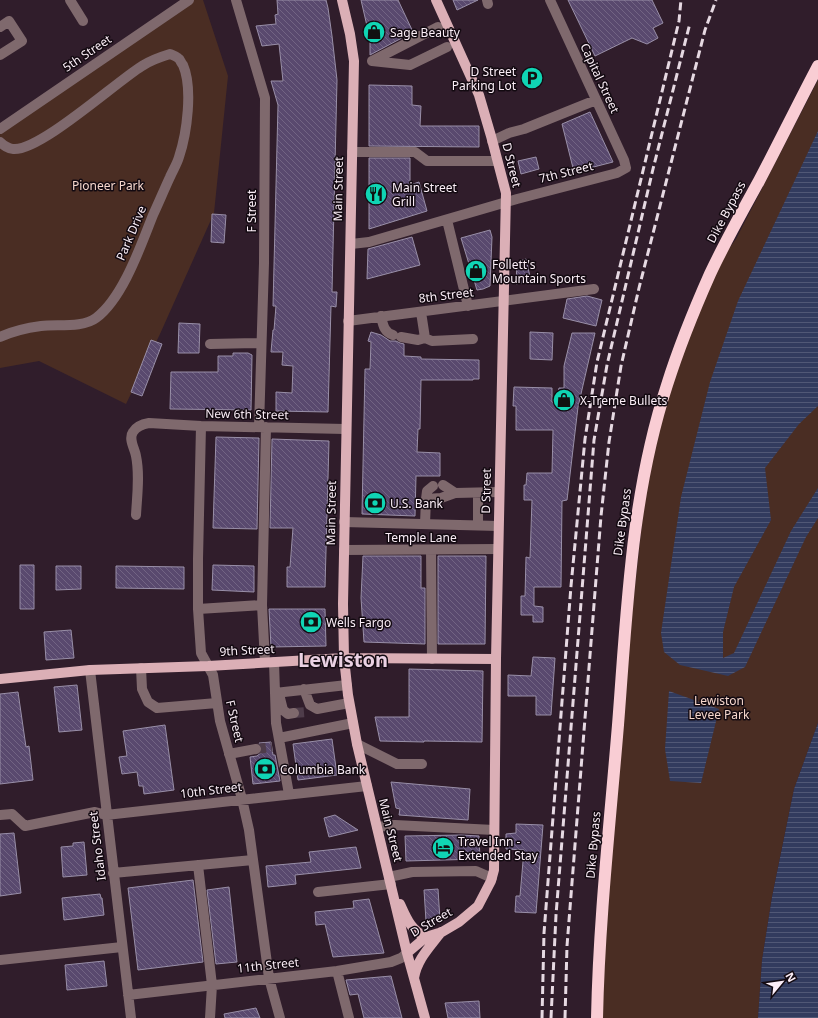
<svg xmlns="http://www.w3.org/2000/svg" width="818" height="1018" viewBox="0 0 818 1018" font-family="'Noto Sans',sans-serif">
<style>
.green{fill:#4a2d23}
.water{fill:url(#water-rules)}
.building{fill:url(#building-back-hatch);stroke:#998fa8}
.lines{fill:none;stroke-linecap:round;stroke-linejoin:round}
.minor-tunnel{stroke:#4e3c4a;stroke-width:10;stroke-dasharray:10 5;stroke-linecap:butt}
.minor{stroke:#7f696d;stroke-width:10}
.major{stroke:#dbafb6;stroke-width:10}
.highway{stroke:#f9cdd4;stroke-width:12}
.rail{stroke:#e6d9e2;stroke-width:3;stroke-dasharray:8 4;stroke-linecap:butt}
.labels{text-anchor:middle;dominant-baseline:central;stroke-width:3;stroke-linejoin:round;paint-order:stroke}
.poi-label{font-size:12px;fill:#fbeef7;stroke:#130a11;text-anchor:start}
.street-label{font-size:12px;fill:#fbeef7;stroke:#130a11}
.park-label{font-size:12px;fill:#f6d7cd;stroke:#130a11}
.town-label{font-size:20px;font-weight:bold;fill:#ead1e3;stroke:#130a11}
</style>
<defs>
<pattern id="water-rules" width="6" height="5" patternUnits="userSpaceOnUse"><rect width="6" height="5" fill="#323b5e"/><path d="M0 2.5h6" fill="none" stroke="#515876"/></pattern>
<pattern id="building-back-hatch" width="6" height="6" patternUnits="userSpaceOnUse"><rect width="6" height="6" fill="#59496e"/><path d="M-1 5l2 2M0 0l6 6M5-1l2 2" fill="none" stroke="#726483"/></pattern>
</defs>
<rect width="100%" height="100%" fill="#301d2b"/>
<path class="green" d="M 189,0 L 203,0 L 228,76 L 214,213 L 160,334 L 126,404 L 39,361 L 0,368 L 0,129 Z
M 818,80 L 818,723 L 794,789 L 772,897 L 762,960 L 758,1018 L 597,1018 L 613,782 L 651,443 L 710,275 L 736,239 Z"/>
<path class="water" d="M 818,131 L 818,406 L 799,424 L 765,468 L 771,520 L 734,587 L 723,632 L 723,658 L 734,653 L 791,531 L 818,488 L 818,518 L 806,537 L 745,667 L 728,676 L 680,665 L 664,652 L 661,633 L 681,497 L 710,382 L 738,301 Z
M 669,691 L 719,709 L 701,783 L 670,781 L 665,749 Z
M 818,723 L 818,1018 L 758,1018 L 762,960 L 772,897 L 794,789 Z"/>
<path class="building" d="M 277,0 L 326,0 L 328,8 L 332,36 L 337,80 L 332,292 L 337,292 L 336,307 L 331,306 L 328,412 L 276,411 L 276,392 L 292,393 L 293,366 L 282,365 L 283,352 L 271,352 L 273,330 L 274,330 L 276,306 L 273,306 L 278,105 L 271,81 L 283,81 L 279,44 L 262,46 L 256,26 L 276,24 L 275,15 L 278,14 Z
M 361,0 L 398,0 L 413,32 L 370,55 L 370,39 Z
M 453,0 L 478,0 L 457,10 Z
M 568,0 L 652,0 L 663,23 L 653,28 L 658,38 L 647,44 L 632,38 L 595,56 Z
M 369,85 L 412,86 L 412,105 L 421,106 L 420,126 L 479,126 L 479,147 L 369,146 Z
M 590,112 L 613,162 L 574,172 L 562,124 Z
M 536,157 L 539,169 L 521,174 L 518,161 Z
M 369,158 L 410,158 L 410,185 L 419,182 L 427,211 L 369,229 Z
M 212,214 L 226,215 L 224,243 L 211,242 Z
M 490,230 L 492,237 L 490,286 L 483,289 L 477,290 L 461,238 Z
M 412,237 L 420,265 L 367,279 L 368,249 Z
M 526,259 L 531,281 L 516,284 L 517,262 Z
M 587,296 L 602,300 L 596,326 L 563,318 L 567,299 Z
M 179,323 L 200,324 L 199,353 L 178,353 Z
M 371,332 L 381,335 L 390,341 L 396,341 L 400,343 L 404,344 L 404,356 L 421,357 L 421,359 L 479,360 L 479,379 L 473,379 L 473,380 L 421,380 L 420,429 L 418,429 L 417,452 L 440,453 L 440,476 L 416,476 L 415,516 L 362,514 L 365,369 L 370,369 L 371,342 L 368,341 Z
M 530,332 L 553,333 L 552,360 L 530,359 Z
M 572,333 L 595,333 L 578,407 L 567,500 L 562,501 L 561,587 L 534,587 L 534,606 L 543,607 L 543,622 L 533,622 L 533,615 L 521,615 L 521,596 L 525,596 L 526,557 L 530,558 L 532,500 L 524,500 L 524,485 L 526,485 L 527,473 L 552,473 L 553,430 L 516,430 L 516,406 L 513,406 L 514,387 L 552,388 L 552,402 L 556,403 L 559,388 L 564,388 L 564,366 Z
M 151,340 L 162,344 L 142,396 L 131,392 Z
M 233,353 L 248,353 L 252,355 L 251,410 L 170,409 L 171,372 L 218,372 L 218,356 L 233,356 Z
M 216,437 L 259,438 L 257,529 L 213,528 Z
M 272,439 L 329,441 L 325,587 L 287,587 L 287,567 L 290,567 L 293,528 L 270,528 Z
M 363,556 L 421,556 L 421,588 L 425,588 L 425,644 L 364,642 L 361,598 Z
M 438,556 L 486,556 L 485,644 L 438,644 Z
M 20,565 L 34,565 L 34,609 L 20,609 Z
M 213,565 L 254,566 L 254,592 L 212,590 Z
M 56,566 L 81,566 L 81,589 L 56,590 Z
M 116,566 L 184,567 L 184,589 L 116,588 Z
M 269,609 L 325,609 L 326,646 L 271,647 Z
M 71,630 L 74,658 L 46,660 L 44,632 Z
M 533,657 L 555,658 L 551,715 L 536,715 L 536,696 L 508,696 L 508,675 L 531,676 Z
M 409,669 L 483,671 L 482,742 L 424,741 L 424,742 L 380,741 L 375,717 L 409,717 Z
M 77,685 L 82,730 L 59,732 L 54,687 Z
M 18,692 L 26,747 L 29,746 L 33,780 L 0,784 L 0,694 Z
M 165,725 L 174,790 L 144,794 L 143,786 L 139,786 L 137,772 L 122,774 L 119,757 L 127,756 L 123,731 Z
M 332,739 L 337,775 L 298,780 L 293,744 Z
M 271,742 L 273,755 L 275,755 L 280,781 L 253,784 L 250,757 L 257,756 L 262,752 L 262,747 L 259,743 Z
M 391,782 L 470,789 L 468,820 L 399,815 L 400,809 L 396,808 Z
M 335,815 L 358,830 L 329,837 L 324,818 Z
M 516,824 L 543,825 L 536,913 L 515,912 L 516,896 L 520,896 L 524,850 L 506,849 L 506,834 L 516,833 Z
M 14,833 L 21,893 L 0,896 L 0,834 Z
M 461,835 L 479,836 L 480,859 L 406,861 L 405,836 Z
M 84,842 L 87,875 L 63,877 L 61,847 L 73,846 L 73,843 Z
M 356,847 L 361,868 L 295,875 L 296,884 L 268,887 L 266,866 L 311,862 L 309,852 Z
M 193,880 L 203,962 L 138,970 L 128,888 Z
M 229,887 L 237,962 L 216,964 L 207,890 Z
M 438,889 L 440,920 L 426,921 L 424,890 Z
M 100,894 L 101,898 L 102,898 L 104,915 L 64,920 L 62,898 Z
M 369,899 L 384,953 L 333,957 L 325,924 L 316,925 L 315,912 L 354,908 L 353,901 Z
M 104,961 L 107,986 L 67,990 L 65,965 Z
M 391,976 L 402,1018 L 364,1018 L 358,994 L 350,995 L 346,980 Z
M 479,1001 L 480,1018 L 448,1018 L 445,1003 Z
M 256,1008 L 260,1018 L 225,1018 L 224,1014 Z"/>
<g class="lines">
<path class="minor-tunnel" d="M 294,713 L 306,712
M 256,749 L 272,747"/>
<path class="minor" d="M 70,0 L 83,21
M 236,0 L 265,98 L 264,263 L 259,427
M 487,0 L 488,4
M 0,27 L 9,21 L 22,41 L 0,55
M 372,61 L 410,65 L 447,47
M 372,61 L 438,27
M 0,129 L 189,0
M 492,141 L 509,133 L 524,129 L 596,100
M 0,142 C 3,145 9,149 13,149 C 39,152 116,82 142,66 C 151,60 160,57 170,54 C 172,55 176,56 178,58 C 180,59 181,63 183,65 C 193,88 187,133 179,157 C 177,164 173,170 170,177 C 164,190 159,202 153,215 C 141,245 123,298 96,318 C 83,328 57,324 41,326 C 26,328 13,331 0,337
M 352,152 L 415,152 L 427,161 L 497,161
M 447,220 L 468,306
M 351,244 L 369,242 L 517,199 L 617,173 L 626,168 L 624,160 L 550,0
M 421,312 L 425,338 L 432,341 L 473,339
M 381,316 C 383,325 384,332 393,335
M 348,321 L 594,289
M 401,337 L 418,340 L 425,338
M 210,344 L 261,343
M 201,426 L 198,559 L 198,609 L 201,653 L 213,675 L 220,721 L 242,799 L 249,830 L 269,978 L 280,1018
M 443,485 L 455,493
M 426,499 L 427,491 L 433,486
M 136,515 C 137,496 140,475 136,456 C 135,449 128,439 133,432 C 136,427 143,424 149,423 L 201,426 L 345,429
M 344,522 L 498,526
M 425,524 L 426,499 L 441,498 L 455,493 L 499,492
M 478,525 L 478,493
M 344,550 L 498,549
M 431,550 L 432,659
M 198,609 L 262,605
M 265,662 L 262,605 L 266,427
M 274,662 L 276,723 L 289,794
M 141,668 L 142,689 L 148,702 L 157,708 L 217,703
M 90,670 L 131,1018
M 304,689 L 310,705 L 317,709 L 349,703
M 275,693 L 347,685
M 279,694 L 283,710 L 288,714 L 294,713
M 279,738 L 353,723
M 357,744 L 397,764 L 422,764
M 229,754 L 256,749
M 0,815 L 12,814 L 25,826 L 95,812 L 106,815 L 367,786
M 377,827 L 395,825 L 494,830
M 198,865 L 212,985 L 210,1018
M 113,873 L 253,860
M 389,877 L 412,872 L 476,871 L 492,878
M 318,892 L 391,884
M 0,960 L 122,947
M 337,971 L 349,1018
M 128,995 L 337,971 L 391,962 L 401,958 L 407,953"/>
<path class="major" d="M 342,0 L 350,34 L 354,61 L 343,604 L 344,658 L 348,695 L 357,744 L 407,953 L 425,1018
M 0,679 L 90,670 L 208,666 L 344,658 L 496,659
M 400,904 C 406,917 411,931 426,937
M 407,953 L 426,937 L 442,932 L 459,922 L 478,906 L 491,881 L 494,870 L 496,659 L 506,193 L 491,136 L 479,95 L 436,0
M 414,978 C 417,959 430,947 441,932"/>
<path class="highway" d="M 597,1018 C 599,920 610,822 618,725 C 627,610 631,495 667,385 C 679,347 694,310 710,274 C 725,242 742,212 759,181 C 779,143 798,104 818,66"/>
<path class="rail" d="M 542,1018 L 544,933 L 571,586 L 585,439 L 597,362 L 679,21 L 681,0
M 551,1018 L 556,915 L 594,440 L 607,365 L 653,169 L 690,23
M 565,1018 L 567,946 L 601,516 L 609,442 L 621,366 L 639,288 L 705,30 L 716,0"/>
</g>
<defs>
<g id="shop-disc" transform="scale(1.15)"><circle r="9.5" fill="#10d5b4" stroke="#130a11"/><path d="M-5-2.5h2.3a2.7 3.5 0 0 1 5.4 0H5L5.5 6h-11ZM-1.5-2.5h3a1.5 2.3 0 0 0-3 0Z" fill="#111"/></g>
<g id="parking-disc" transform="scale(1.15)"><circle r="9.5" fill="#10d5b4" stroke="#130a11"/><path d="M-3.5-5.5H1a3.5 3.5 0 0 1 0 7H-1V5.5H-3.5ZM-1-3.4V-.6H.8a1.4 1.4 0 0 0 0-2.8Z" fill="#111"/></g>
<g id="restaurant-disc" transform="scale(1.15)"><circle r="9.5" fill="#10d5b4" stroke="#130a11"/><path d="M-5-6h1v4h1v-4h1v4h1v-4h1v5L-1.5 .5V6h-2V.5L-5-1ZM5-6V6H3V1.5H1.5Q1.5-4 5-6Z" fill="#111"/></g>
<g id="bank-disc" transform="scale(1.15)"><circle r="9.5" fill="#10d5b4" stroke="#130a11"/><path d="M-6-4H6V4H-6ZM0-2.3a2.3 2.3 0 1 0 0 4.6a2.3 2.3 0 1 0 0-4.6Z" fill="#111"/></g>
<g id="hotel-disc" transform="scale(1.15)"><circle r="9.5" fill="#10d5b4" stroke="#130a11"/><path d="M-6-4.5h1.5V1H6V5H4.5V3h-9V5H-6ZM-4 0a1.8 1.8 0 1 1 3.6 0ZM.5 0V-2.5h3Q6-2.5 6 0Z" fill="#111"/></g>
</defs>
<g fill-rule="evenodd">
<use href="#shop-disc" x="374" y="32"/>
<use href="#parking-disc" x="532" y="78"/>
<use href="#restaurant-disc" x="376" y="194"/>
<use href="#shop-disc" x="476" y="271"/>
<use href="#shop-disc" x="564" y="400"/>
<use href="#bank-disc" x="375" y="503"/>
<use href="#bank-disc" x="311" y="622"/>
<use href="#bank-disc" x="265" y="769"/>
<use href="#hotel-disc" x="443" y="848"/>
</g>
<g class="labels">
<g class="poi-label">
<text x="390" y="32">Sage Beauty</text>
<text x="516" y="71" text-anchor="end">D Street<tspan x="516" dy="14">Parking Lot</tspan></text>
<text x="392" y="187">Main Street<tspan x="392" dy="14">Grill</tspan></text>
<text x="492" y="264">Follett's<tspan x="492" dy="14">Mountain Sports</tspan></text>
<text x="580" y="400">X-Treme Bullets</text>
<text x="390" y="503">U.S. Bank</text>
<text x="326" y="622">Wells Fargo</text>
<text x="280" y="769">Columbia Bank</text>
<text x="458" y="841">Travel Inn -<tspan x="458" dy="14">Extended Stay</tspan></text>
</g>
<g class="street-label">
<text transform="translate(87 53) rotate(-34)">5th Street</text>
<text transform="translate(600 78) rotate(65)">Capital Street</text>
<text transform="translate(512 165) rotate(76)">D Street</text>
<text transform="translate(566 172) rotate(-14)">7th Street</text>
<text transform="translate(338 189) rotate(-89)">Main Street</text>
<text transform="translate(251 211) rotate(-90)">F Street</text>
<text transform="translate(726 212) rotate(-62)">Dike Bypass</text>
<text transform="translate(131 233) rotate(-67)">Park Drive</text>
<text transform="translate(446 295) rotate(-7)">8th Street</text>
<text transform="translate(247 414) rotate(1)">New 6th Street</text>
<text transform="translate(486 491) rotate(-89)">D Street</text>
<text transform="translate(331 513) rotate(-89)">Main Street</text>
<text transform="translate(622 522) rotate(-82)">Dike Bypass</text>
<text x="421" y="537">Temple Lane</text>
<text transform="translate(247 650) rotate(-3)">9th Street</text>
<text transform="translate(235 721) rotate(77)">F Street</text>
<text transform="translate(211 790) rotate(-7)">10th Street</text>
<text transform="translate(391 830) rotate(76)">Main Street</text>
<text transform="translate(593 845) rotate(-85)">Dike Bypass</text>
<text transform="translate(97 846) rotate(-97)">Idaho Street</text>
<text transform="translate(431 922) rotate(-30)">D Street</text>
<text transform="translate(268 965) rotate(-6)">11th Street</text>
</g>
<g class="park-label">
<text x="108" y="185">Pioneer Park</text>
<text x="719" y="700">Lewiston<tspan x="719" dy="14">Levee Park</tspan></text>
</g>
<g class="town-label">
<text x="343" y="659">Lewiston</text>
</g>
</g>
<g transform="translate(782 982) rotate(61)" stroke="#130a11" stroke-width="3" paint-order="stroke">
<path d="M0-3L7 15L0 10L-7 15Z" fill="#fbeef7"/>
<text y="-6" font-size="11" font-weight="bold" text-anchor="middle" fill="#fbeef7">N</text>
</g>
</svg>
